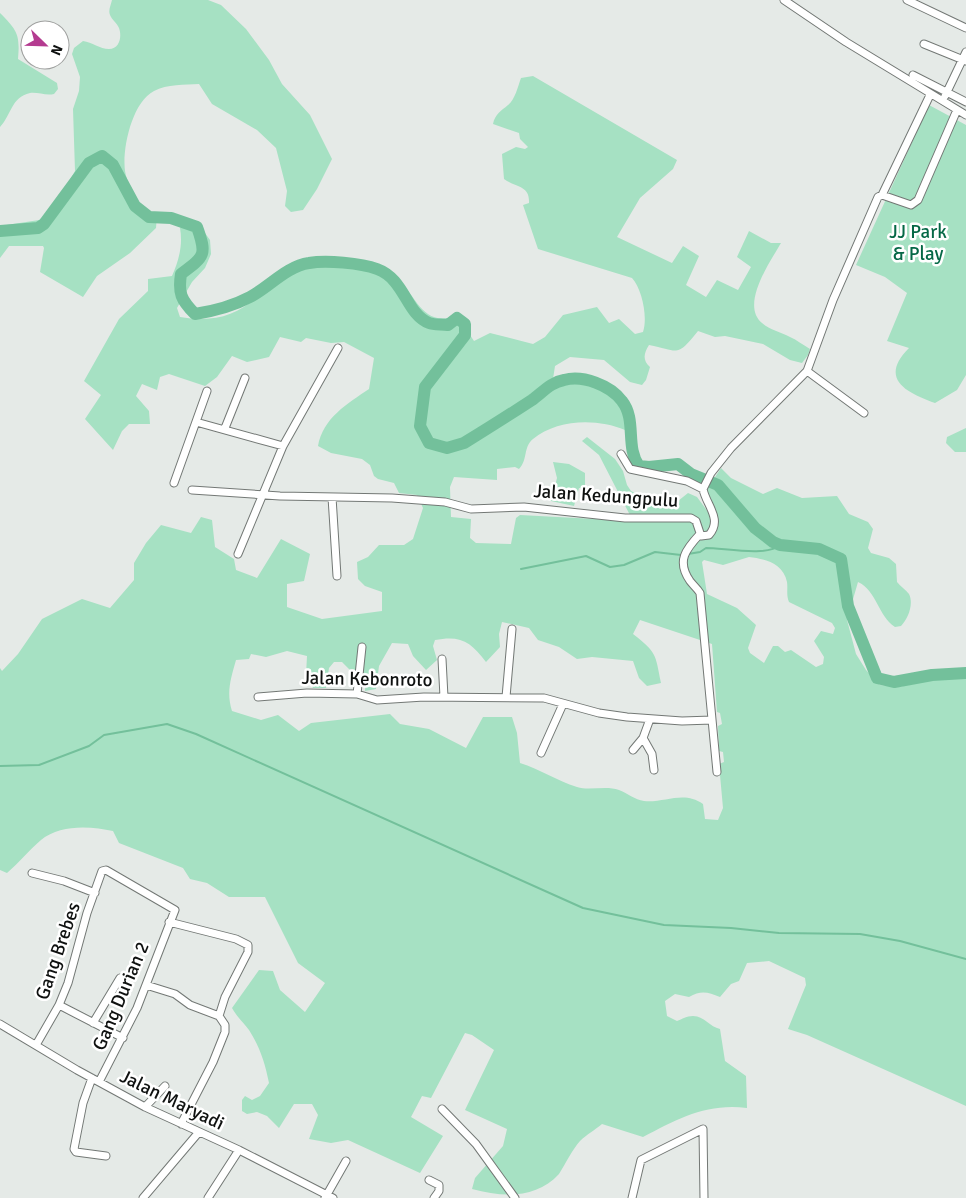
<svg xmlns="http://www.w3.org/2000/svg" width="966" height="1198" viewBox="0 0 966 1198" font-family="Signika,sans-serif">
<style>
.green{fill:#a6e1c3;fill-rule:evenodd}
.lines{fill:none;stroke-linecap:round;stroke-linejoin:round}
.stream{stroke:#73c09b;stroke-width:2}
.river{stroke:#73c09b;stroke-width:12}
.minor-casing{stroke:#737875;stroke-width:9}
.minor{stroke:#fff;stroke-width:7}
.labels{text-anchor:middle;dominant-baseline:central;stroke-width:5;stroke-linejoin:round;paint-order:stroke}
.park-label{font-size:19px;fill:#056846;stroke:#fff}
.street-label{font-size:19px;fill:#0f1110;stroke:#fff}
</style>
<rect width="100%" height="100%" fill="#e5eae7"/>
<path class="green" d="M 112,0 L 208,0 L 221,5 L 246,29 L 269,60 L 282,84 L 310,115 L 332,159 L 317,189 L 303,210 L 291,212 L 285,206 L 287,191 L 276,148 L 257,130 L 212,104 L 199,84 C 185,85 167,84 154,91 C 132,102 122,149 125,171 C 127,182 133,194 137,204 L 157,215 L 156,228 L 130,253 L 97,276 L 83,297 L 40,272 L 44,248 L 43,246 L 9,246 L 0,258 L 0,226 L 39,220 L 54,208 L 75,171 L 73,109 L 79,91 L 80,77 L 72,54 L 74,48 L 83,41 C 92,42 100,49 109,49 C 120,49 122,36 119,28 C 117,23 112,20 110,15 C 108,10 111,5 112,0 Z
M 0,13 C 18,31 20,35 18,59 L 57,83 L 58,89 L 54,94 C 46,96 38,92 30,93 C 11,97 11,116 0,127 Z
M 533,76 L 677,160 L 673,169 L 640,198 L 617,237 L 672,263 L 683,246 L 699,256 L 686,285 L 706,297 L 717,280 L 738,290 L 751,267 L 737,257 L 749,231 L 771,243 L 781,243 C 770,262 740,305 762,323 C 770,330 781,332 790,337 C 797,340 803,345 810,349 L 808,355 L 802,363 L 790,360 L 763,344 L 725,336 L 715,337 L 698,331 C 676,358 680,351 649,345 C 644,353 642,360 650,367 L 646,380 L 642,385 L 630,382 L 604,360 L 570,357 L 555,366 L 553,379 L 559,385 C 596,375 620,391 631,427 L 625,430 C 597,418 557,419 533,439 C 523,447 528,460 519,469 L 515,467 L 497,469 L 497,480 L 454,477 L 450,487 L 451,517 L 471,519 L 470,538 L 476,543 L 511,544 L 516,518 L 520,515 L 633,521 L 599,455 L 582,441 L 587,437 L 615,459 L 623,471 L 627,485 L 631,491 L 641,496 L 654,498 L 660,504 L 673,505 L 688,493 L 697,497 L 711,516 L 706,491 L 721,468 L 731,478 L 763,494 L 777,488 L 802,498 L 837,496 L 849,514 L 868,522 L 873,529 L 868,548 L 871,553 L 889,558 L 896,564 L 897,582 C 900,586 906,590 909,594 C 914,604 908,619 901,626 L 895,627 C 878,616 877,591 858,582 L 847,620 L 856,654 L 866,670 L 880,685 L 900,687 L 927,679 L 966,677 L 966,1106 L 807,1035 L 788,1029 L 806,985 L 805,978 L 769,961 L 747,963 L 739,981 L 731,984 L 720,997 C 708,992 701,990 689,997 L 675,994 L 665,1001 L 667,1016 L 677,1021 C 682,1019 687,1016 693,1016 C 704,1016 710,1027 720,1029 L 725,1061 L 746,1076 L 747,1108 C 706,1103 678,1119 643,1137 L 602,1124 C 595,1130 586,1135 580,1141 C 572,1150 566,1163 559,1174 C 537,1198 505,1198 472,1189 L 475,1178 L 503,1146 L 507,1129 L 465,1110 L 494,1050 L 472,1035 L 465,1033 L 431,1098 L 422,1096 L 411,1117 L 443,1136 L 420,1173 L 348,1140 L 331,1143 L 309,1139 L 318,1115 L 312,1104 L 294,1104 L 279,1128 L 267,1116 L 257,1112 L 247,1114 L 242,1111 L 242,1100 L 245,1096 L 252,1100 L 260,1096 L 269,1083 C 265,1063 260,1047 249,1030 C 243,1022 237,1017 232,1008 L 259,970 L 273,971 L 280,990 L 305,1012 L 325,983 L 298,963 L 265,897 L 229,897 L 207,883 L 190,879 L 183,868 L 119,843 L 113,831 C 91,826 60,824 41,840 C 29,850 19,863 7,873 L 0,870 L 0,668 L 2,671 L 18,654 L 42,619 L 82,599 L 110,608 L 134,580 L 134,563 L 146,543 L 161,525 L 191,533 L 201,517 L 212,520 L 215,547 L 234,559 L 236,570 L 257,578 L 281,539 L 310,554 L 304,581 L 287,584 L 287,607 L 322,619 L 382,611 L 382,592 L 365,586 L 358,579 L 357,562 L 368,557 L 379,545 L 404,545 L 413,539 L 423,508 L 417,495 L 399,493 L 394,483 L 378,479 L 374,476 L 370,465 L 362,459 L 331,453 L 318,446 C 323,418 347,404 369,389 L 374,358 L 344,342 L 331,343 L 306,338 L 301,342 L 280,337 L 269,357 L 247,362 L 232,356 L 217,377 L 205,386 L 169,374 L 160,377 L 157,390 L 142,384 L 136,396 L 149,411 L 150,424 L 129,424 L 122,431 L 113,450 L 85,419 L 101,395 L 84,381 L 119,319 L 148,291 L 148,279 L 172,276 C 179,260 183,245 180,228 L 185,221 L 202,229 L 210,240 L 211,254 L 205,268 L 192,282 L 177,308 L 180,317 C 209,322 236,318 257,296 C 260,292 260,286 263,283 C 271,274 304,260 315,260 C 338,258 377,264 395,278 C 418,294 420,328 457,316 L 466,320 L 468,332 L 474,341 L 490,333 L 533,344 L 545,337 L 563,315 L 597,307 L 609,323 L 619,319 L 635,334 L 643,332 C 648,317 642,289 632,278 L 538,249 L 523,205 L 529,203 C 530,185 516,188 504,179 L 502,154 L 516,147 L 525,149 L 528,147 L 520,139 L 519,133 L 493,124 C 495,114 501,111 508,105 C 515,100 518,86 521,78 ZM 749,557 C 765,559 783,563 787,582 C 788,589 786,595 789,602 L 832,623 L 835,628 L 833,634 L 821,631 L 814,641 L 824,657 L 823,664 L 816,667 L 791,650 L 785,652 L 778,646 L 773,646 L 764,663 L 750,653 L 748,648 L 756,625 L 737,608 L 707,594 L 702,562 L 704,560 L 723,565 ZM 640,620 L 712,644 L 717,712 L 720,713 L 722,724 L 718,726 L 719,751 L 723,752 L 724,762 L 719,764 L 723,808 L 718,820 L 705,819 L 703,804 C 684,790 665,803 644,801 C 635,800 627,793 619,790 C 606,785 590,791 577,787 C 557,781 540,769 520,763 L 517,733 L 512,717 L 483,717 L 466,748 L 429,729 L 400,724 L 390,714 L 311,723 L 299,731 L 278,715 L 261,720 L 232,711 C 226,692 231,678 236,660 L 249,659 L 251,654 L 266,657 L 287,651 L 307,656 L 306,675 L 313,688 L 326,688 L 329,668 L 334,662 L 342,662 L 352,672 L 366,673 L 365,691 L 376,689 L 379,666 L 392,643 L 408,644 L 413,656 L 426,670 L 437,660 L 433,646 L 435,640 C 461,635 471,642 486,662 L 500,647 L 499,634 L 502,622 L 529,628 L 538,640 L 559,647 L 577,659 L 592,657 L 633,661 L 639,678 L 647,686 L 661,683 C 655,653 657,653 633,634 Z
M 929,105 L 966,125 L 966,375 L 957,390 L 935,403 C 907,393 878,379 909,348 L 887,341 L 907,293 L 885,277 L 856,265 Z
M 966,428 L 966,452 L 955,452 L 946,443 L 947,437 Z
M 553,462 L 569,464 L 585,473 L 585,489 L 579,488 L 574,506 L 551,501 L 557,478 Z"/>
<g class="lines">
<path class="stream" d="M 688,554 L 700,552 L 706,548 C 724,548 767,557 780,545
M 521,569 L 586,556 L 610,567 L 624,565 L 655,552 L 681,555
M 0,766 L 39,765 L 89,746 L 104,735 L 167,724 L 196,734 L 583,908 L 664,925 L 731,928 L 779,933 L 860,934 L 900,941 L 966,959"/>
<path class="river" d="M 0,231 L 38,228 L 44,224 L 89,163 L 102,156 L 113,165 L 135,206 L 149,217 L 171,218 L 197,227 C 207,255 205,256 181,274 C 178,293 181,300 195,314 C 214,311 233,306 250,297 C 269,287 287,266 309,263 C 326,260 361,263 377,269 C 405,279 406,314 429,323 C 434,325 442,324 448,325 L 457,318 L 465,324 L 465,335 L 425,387 L 420,426 L 429,443 L 447,448 L 464,443 C 487,429 509,415 532,400 C 542,393 551,382 564,380 C 583,375 610,385 622,401 C 637,420 625,447 639,466 L 649,467 L 678,464 L 691,474 L 718,485 L 755,528 L 773,542 L 780,545 L 819,549 L 841,559 L 848,606 L 877,678 L 894,682 L 932,675 L 966,673"/>
<g class="minor-casing">
<path id="minor" d="M 784,0 L 846,42 L 966,115
M 907,0 L 966,28
M 924,44 L 966,61
M 913,75 L 966,102
M 945,96 L 966,52
M 882,195 L 930,95
M 807,371 L 864,413
M 196,422 L 283,446
M 225,428 L 245,378
M 621,454 L 630,469 L 687,481 L 703,489
M 174,483 L 207,391
M 192,490 L 280,496 L 392,498 L 445,502 L 471,509 L 524,507 L 625,518 L 691,518 L 696,521 L 701,536 L 709,535 C 723,519 706,505 703,489 L 711,473 L 731,448 L 807,371 L 833,300 L 878,197 L 882,195 L 911,205 L 918,200 L 957,110
M 332,497 L 337,576
M 700,534 C 686,549 676,561 690,581 C 693,585 697,588 700,593 L 717,772
M 238,554 L 283,446 L 338,348
M 442,659 L 444,697
M 357,694 L 362,647
M 258,697 L 307,693 L 357,694 L 377,700 L 424,697 L 544,698 L 599,713 L 627,717 L 682,721 L 712,720
M 506,697 L 512,629
M 643,738 L 652,754 L 654,770
M 633,750 L 643,738 L 650,719
M 541,753 L 563,704
M 32,873 L 64,881 L 95,893
M 169,922 L 236,939 L 248,945 L 248,952 L 225,997 L 219,1016
M 146,985 L 175,994 L 190,1005 L 219,1016 L 225,1025 L 225,1032 L 213,1062 L 181,1124
M 59,1005 L 123,1038
M 93,1023 L 120,978
M 0,1024 L 77,1070 L 145,1107 L 239,1150 L 333,1198
M 36,1045 L 59,1005 L 68,983 L 87,913 L 102,871 L 106,870 L 175,910 L 137,1008 L 99,1082
M 92,1078 L 83,1103 L 74,1149 L 76,1152 L 106,1156
M 145,1107 L 165,1086
M 442,1109 L 476,1144 L 515,1198
M 429,1180 L 439,1185 L 439,1191 L 434,1198
M 143,1198 L 199,1132
M 208,1198 L 239,1150
M 325,1198 L 346,1161
M 632,1198 L 641,1160 L 703,1129 L 704,1198"/>
</g>
<use href="#minor" class="minor"/>
</g>
<g class="labels">
<g class="park-label">
<text x="918" y="232">JJ Park<tspan x="918" dy="22">&amp; Play</tspan></text>
</g>
<g class="street-label">
<text transform="translate(606 496) rotate(4)">Jalan Kedungpulu</text>
<text transform="translate(367 679) rotate(1)">Jalan Kebonroto</text>
<text transform="translate(58 951) rotate(-71)">Gang Brebes</text>
<text transform="translate(121 996) rotate(-67)">Gang Durian 2</text>
<text transform="translate(172 1100) rotate(26)">Jalan Maryadi</text>
</g>
</g>
<g transform="translate(45 45) rotate(113)"><circle r="24" fill="#ffffff" stroke="#9fa09f"/>
<path d="M0-4L9 19L0 12L-9 19Z" fill="#b43b90"/>
<text y="-8" font-size="14" font-weight="bold" text-anchor="middle" fill="#0f1110">N</text>
</g>
</svg>
